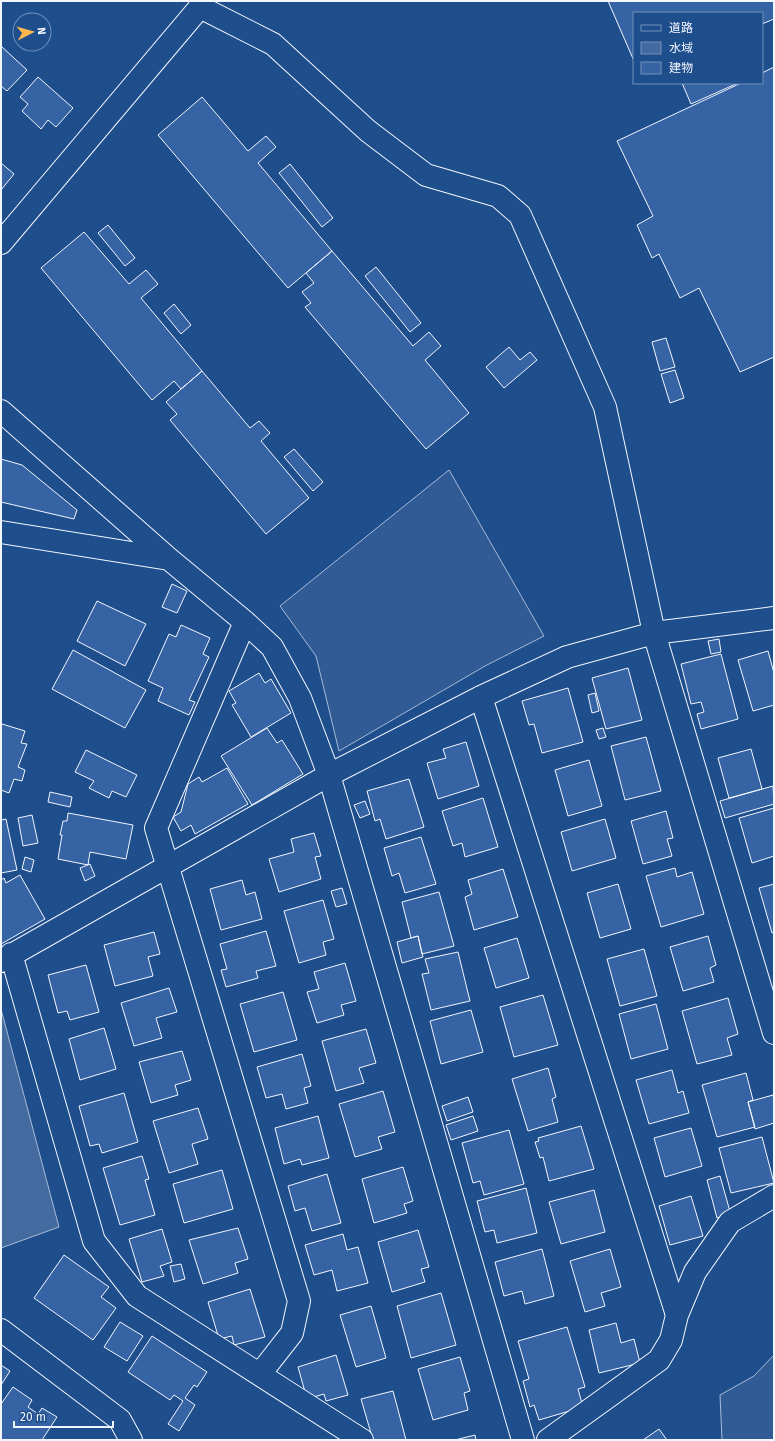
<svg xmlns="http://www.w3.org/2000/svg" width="775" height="1441" viewBox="0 0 775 1441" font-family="'Fira Sans','Noto Sans JP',sans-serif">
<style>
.built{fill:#305b95;stroke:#a8bbd7}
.water{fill:#446ba0;stroke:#a8bbd7}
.building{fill:#3563a3;stroke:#f2f6ff}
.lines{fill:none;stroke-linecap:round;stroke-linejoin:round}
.street-casing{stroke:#f2f6ff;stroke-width:24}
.street{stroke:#1f4e8c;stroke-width:22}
</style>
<rect width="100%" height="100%" fill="#1f4e8c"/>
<path class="built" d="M 449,470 L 544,636 L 485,666 L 339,751 L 316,656 L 280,606 Z
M 774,1355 L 774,1440 L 722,1440 L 720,1395 L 754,1376 Z"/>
<path class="water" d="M 1,1009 L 59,1227 L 1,1248 Z"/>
<path class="building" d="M 608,1 L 774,1 L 774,19 L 762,24 L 762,13 L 634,13 L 634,61 Z
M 1,46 L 27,70 L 7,91 L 1,86 Z
M 774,67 L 774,357 L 740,372 L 699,288 L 680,298 L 659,254 L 652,258 L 637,225 L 653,216 L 617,141 L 741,83 L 762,83 L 762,73 Z
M 38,77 L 73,108 L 56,127 L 48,120 L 41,129 L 22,111 L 28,104 L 20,97 Z
M 682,83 L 738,83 L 691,104 Z
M 202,97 L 248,151 L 266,136 L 276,147 L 258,163 L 332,251 L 288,288 L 158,135 Z
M 1,163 L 14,174 L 1,190 Z
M 290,164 L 333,218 L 322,227 L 279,173 Z
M 108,225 L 135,258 L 125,266 L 98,233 Z
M 84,232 L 129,284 L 146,270 L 158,284 L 141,298 L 202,371 L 181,389 L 174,381 L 152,400 L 41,268 Z
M 332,251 L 413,346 L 429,332 L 441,346 L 425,360 L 469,413 L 426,449 L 305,307 L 311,303 L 302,292 L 314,283 L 306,273 Z
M 376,267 L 421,323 L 410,332 L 365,276 Z
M 174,304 L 191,325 L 181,334 L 164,313 Z
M 666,338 L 675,367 L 660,371 L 652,342 Z
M 509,347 L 520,360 L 530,352 L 537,360 L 504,388 L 486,367 Z
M 675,370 L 684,398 L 670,403 L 661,374 Z
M 202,371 L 250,428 L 259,421 L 270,433 L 261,441 L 309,498 L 266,534 L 170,420 L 177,414 L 166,402 Z
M 294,449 L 323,482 L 313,491 L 284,457 Z
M 1,459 L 22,465 L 77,510 L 74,519 L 1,502 Z
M 172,584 L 187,591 L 177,613 L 162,607 Z
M 97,601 L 146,624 L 125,666 L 77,641 Z
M 181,625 L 210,638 L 203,654 L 209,657 L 189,700 L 195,702 L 189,715 L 158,701 L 163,688 L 148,681 L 169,634 L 176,637 Z
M 719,639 L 721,652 L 711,654 L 708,641 Z
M 73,650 L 146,690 L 125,728 L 52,689 Z
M 768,651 L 774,673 L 774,705 L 753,711 L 738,660 Z
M 721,654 L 738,719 L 701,729 L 697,714 L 704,712 L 701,702 L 691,704 L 681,664 Z
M 628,668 L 642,720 L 606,729 L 592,678 Z
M 259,673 L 265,683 L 271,679 L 291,713 L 251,737 L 232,705 L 236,703 L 229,691 Z
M 568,688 L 583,742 L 542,753 L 534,724 L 529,725 L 522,701 Z
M 595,693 L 599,711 L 592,713 L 588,695 Z
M 2,724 L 25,731 L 21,743 L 27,744 L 18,767 L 25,770 L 22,781 L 14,779 L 9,793 L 1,790 L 1,727 Z
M 267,728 L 277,743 L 282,740 L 303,774 L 252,805 L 221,756 Z
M 603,728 L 606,737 L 599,739 L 596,730 Z
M 646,737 L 661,791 L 625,800 L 611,746 Z
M 466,742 L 479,786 L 438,799 L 427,763 L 446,758 L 443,749 Z
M 751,749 L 762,789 L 729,798 L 718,758 Z
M 86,750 L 137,775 L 126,797 L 112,791 L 109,798 L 89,788 L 94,781 L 75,772 Z
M 589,760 L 602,806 L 568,816 L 555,770 Z
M 227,768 L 248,804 L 195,834 L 191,825 L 181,831 L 173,817 L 181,812 L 188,784 L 199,777 L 202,782 Z
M 409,779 L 424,827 L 386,839 L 380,819 L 375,821 L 367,791 Z
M 773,786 L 774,804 L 725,818 L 720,801 Z
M 50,792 L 72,797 L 70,807 L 48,802 Z
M 483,798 L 498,847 L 465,857 L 462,843 L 453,846 L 442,811 Z
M 365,801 L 370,814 L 360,818 L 354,805 Z
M 774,808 L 774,856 L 752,863 L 739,818 Z
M 666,811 L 673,838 L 667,839 L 672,856 L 643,864 L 631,821 Z
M 68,813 L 133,825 L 126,859 L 90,852 L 88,865 L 58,859 L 62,835 L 60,835 L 63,821 L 67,821 Z
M 32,815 L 38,843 L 23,846 L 18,818 Z
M 6,819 L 17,870 L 1,873 L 1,820 Z
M 605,819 L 616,858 L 572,871 L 561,832 Z
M 314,833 L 321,856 L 315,857 L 321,879 L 279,892 L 269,859 L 294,852 L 291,839 Z
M 421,837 L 436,884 L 405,893 L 399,873 L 392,876 L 384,848 Z
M 25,857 L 34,860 L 31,872 L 22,869 Z
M 90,864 L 95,876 L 85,881 L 80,868 Z
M 675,868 L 677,877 L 692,872 L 704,914 L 661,927 L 646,876 Z
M 503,869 L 518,917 L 474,930 L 465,897 L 472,894 L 468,880 Z
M 20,875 L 45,919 L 1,944 L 1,880 L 4,878 L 6,883 Z
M 242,880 L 246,895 L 255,892 L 262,919 L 221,930 L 210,889 Z
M 618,884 L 631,929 L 600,938 L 587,893 Z
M 774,884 L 774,932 L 772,933 L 759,888 Z
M 342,888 L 347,904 L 336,907 L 331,891 Z
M 439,892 L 454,946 L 422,954 L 418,936 L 411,938 L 402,902 Z
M 323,900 L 334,939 L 323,942 L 326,955 L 299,963 L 284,911 Z
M 266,931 L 276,966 L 256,971 L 258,978 L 226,987 L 221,970 L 227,969 L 220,944 Z
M 154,932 L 160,954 L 148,957 L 153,976 L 115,986 L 104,945 Z
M 418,936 L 423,957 L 402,963 L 397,942 Z
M 708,936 L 716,965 L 710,968 L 714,982 L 683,991 L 670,947 Z
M 517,938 L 529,978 L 496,988 L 484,948 Z
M 644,949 L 657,996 L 620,1006 L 607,959 Z
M 458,952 L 470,1001 L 431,1010 L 422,974 L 429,973 L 425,959 Z
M 345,963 L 356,1001 L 341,1005 L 344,1015 L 317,1023 L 307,992 L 319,989 L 314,972 Z
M 86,965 L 99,1012 L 70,1020 L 67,1011 L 58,1013 L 48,975 Z
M 169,988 L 177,1012 L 156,1018 L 162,1038 L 134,1046 L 121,1003 Z
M 283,992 L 297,1040 L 254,1052 L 240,1004 Z
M 543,995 L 558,1045 L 514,1057 L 500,1007 Z
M 728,998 L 738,1034 L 727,1038 L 732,1055 L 697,1064 L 682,1011 Z
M 656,1004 L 668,1049 L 631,1059 L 619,1014 Z
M 471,1010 L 483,1052 L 441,1064 L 430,1021 Z
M 104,1028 L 116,1069 L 80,1080 L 69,1039 Z
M 366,1029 L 376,1063 L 359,1068 L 364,1083 L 336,1091 L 322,1041 Z
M 182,1051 L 191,1080 L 175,1085 L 178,1095 L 151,1103 L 139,1062 Z
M 302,1054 L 311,1086 L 304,1088 L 308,1103 L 286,1109 L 282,1094 L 266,1098 L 257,1067 Z
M 548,1068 L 556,1097 L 552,1099 L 558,1122 L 528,1131 L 512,1079 Z
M 672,1070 L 678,1093 L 683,1091 L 689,1113 L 649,1124 L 636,1080 Z
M 746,1073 L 753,1100 L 748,1102 L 755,1127 L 717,1137 L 702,1085 Z
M 383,1091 L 395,1132 L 378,1137 L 382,1149 L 355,1157 L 339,1104 Z
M 124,1093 L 138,1142 L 102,1153 L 99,1144 L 90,1146 L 79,1106 Z
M 773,1095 L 774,1100 L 774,1123 L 755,1129 L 748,1102 Z
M 468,1097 L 473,1112 L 447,1121 L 442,1106 Z
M 198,1108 L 208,1139 L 192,1144 L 198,1164 L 169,1173 L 153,1121 Z
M 318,1116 L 329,1158 L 302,1165 L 300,1159 L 284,1164 L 275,1128 Z
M 473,1116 L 478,1131 L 451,1140 L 446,1125 Z
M 581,1126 L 594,1169 L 549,1181 L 543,1157 L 540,1158 L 535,1142 L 539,1141 L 538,1138 Z
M 691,1128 L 702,1166 L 665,1177 L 654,1138 Z
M 509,1130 L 524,1184 L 484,1195 L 480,1181 L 473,1183 L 462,1143 Z
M 762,1137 L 774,1183 L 731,1193 L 719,1148 Z
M 142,1156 L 149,1179 L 145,1180 L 155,1215 L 120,1225 L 103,1168 Z
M 403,1167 L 413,1201 L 404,1204 L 407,1213 L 374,1223 L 362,1179 Z
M 222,1170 L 233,1209 L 184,1223 L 173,1184 Z
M 327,1174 L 341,1223 L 312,1231 L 305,1208 L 295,1211 L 288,1186 Z
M 720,1176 L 731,1215 L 717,1218 L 707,1180 Z
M 526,1188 L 537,1233 L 497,1243 L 494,1230 L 485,1232 L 477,1201 Z
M 594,1190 L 605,1232 L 561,1244 L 549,1202 Z
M 691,1196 L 703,1236 L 670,1245 L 659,1206 Z
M 238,1228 L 248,1259 L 235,1263 L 238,1273 L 203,1284 L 189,1240 Z
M 162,1229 L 172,1262 L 160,1266 L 164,1276 L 142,1282 L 129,1239 Z
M 418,1230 L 429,1267 L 421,1269 L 425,1282 L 392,1292 L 378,1242 Z
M 343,1234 L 347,1250 L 358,1247 L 368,1283 L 337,1291 L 332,1270 L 314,1275 L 305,1245 Z
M 542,1249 L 554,1296 L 525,1304 L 522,1291 L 504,1296 L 495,1262 Z
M 610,1249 L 621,1287 L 601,1293 L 605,1306 L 585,1312 L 570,1261 Z
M 64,1255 L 109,1287 L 101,1297 L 116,1308 L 93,1340 L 34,1298 Z
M 181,1264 L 185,1279 L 174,1282 L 170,1266 Z
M 250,1289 L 265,1337 L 234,1345 L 232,1336 L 219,1339 L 208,1302 Z
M 441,1293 L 456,1345 L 411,1358 L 397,1306 Z
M 371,1306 L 386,1358 L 356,1367 L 340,1315 Z
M 120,1322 L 143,1336 L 127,1361 L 104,1347 Z
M 616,1323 L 621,1343 L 634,1339 L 640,1363 L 599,1373 L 589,1330 Z
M 567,1327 L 585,1387 L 578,1389 L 583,1407 L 539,1420 L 534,1405 L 530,1407 L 523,1381 L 529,1379 L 518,1341 Z
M 152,1336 L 207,1372 L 197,1387 L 194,1385 L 185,1398 L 195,1405 L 179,1431 L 168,1424 L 183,1401 L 174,1395 L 170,1400 L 128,1372 Z
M 336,1355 L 348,1395 L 326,1401 L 324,1394 L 307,1399 L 298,1367 Z
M 460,1357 L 470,1391 L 464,1393 L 468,1410 L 433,1420 L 418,1369 Z
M 1,1365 L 10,1371 L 1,1385 Z
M 13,1387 L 32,1400 L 28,1407 L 38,1414 L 42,1408 L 57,1417 L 42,1440 L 3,1440 L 1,1438 L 1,1404 Z
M 393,1391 L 406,1440 L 373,1440 L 361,1399 Z
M 659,1429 L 667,1440 L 643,1440 Z
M 475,1435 L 476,1440 L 455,1440 Z"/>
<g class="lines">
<g class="street-casing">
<path id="street" d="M 1,243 L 200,7 L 273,44 L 368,131 L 426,175 L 498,196 L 520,215 L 605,407 L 654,633 L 774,1033
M 1,411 L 169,559 L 245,622 L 272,647 L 300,698 L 329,775 L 523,1440
M 1,532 L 169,559
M 245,622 L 156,828 L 299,1301 L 292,1333 L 260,1374
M 481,697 L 677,1315
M 11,954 L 94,1241 L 137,1296 L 362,1440
M 1,961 L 329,775 L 481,697 L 567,657 L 654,633 L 774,618
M 1,1330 L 120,1420 L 131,1440
M 548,1440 L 659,1360 L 671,1340 L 677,1315 L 695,1272 L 730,1222 L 774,1196"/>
</g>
<use href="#street" class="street"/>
</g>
<rect width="775" height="1441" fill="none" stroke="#f2f6ff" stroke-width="4"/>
<rect x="633" y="12" width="130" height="72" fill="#1f4e8c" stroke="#7391ba"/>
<rect x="641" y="25" width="20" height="6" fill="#1f4e8c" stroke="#7391ba"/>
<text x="669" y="32" font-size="12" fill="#f2f6ff">道路</text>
<rect x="641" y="42" width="20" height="12" fill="#446ba0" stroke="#7391ba"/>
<text x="669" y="52" font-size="12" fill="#f2f6ff">水域</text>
<rect x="641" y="62" width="20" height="12" fill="#3563a3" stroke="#7391ba"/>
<text x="669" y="72" font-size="12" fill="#f2f6ff">建物</text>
<g transform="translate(32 32) rotate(84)"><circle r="19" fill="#1f4e8c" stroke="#7391ba"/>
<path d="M0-3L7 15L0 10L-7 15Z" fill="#ffb74d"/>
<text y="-6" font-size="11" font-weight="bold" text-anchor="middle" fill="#f2f6ff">N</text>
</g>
<path d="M14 1421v6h99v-6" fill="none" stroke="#f2f6ff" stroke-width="2"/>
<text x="20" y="1421" font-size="12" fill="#f2f6ff" stroke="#1f4e8c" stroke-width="3" paint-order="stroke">20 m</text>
</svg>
